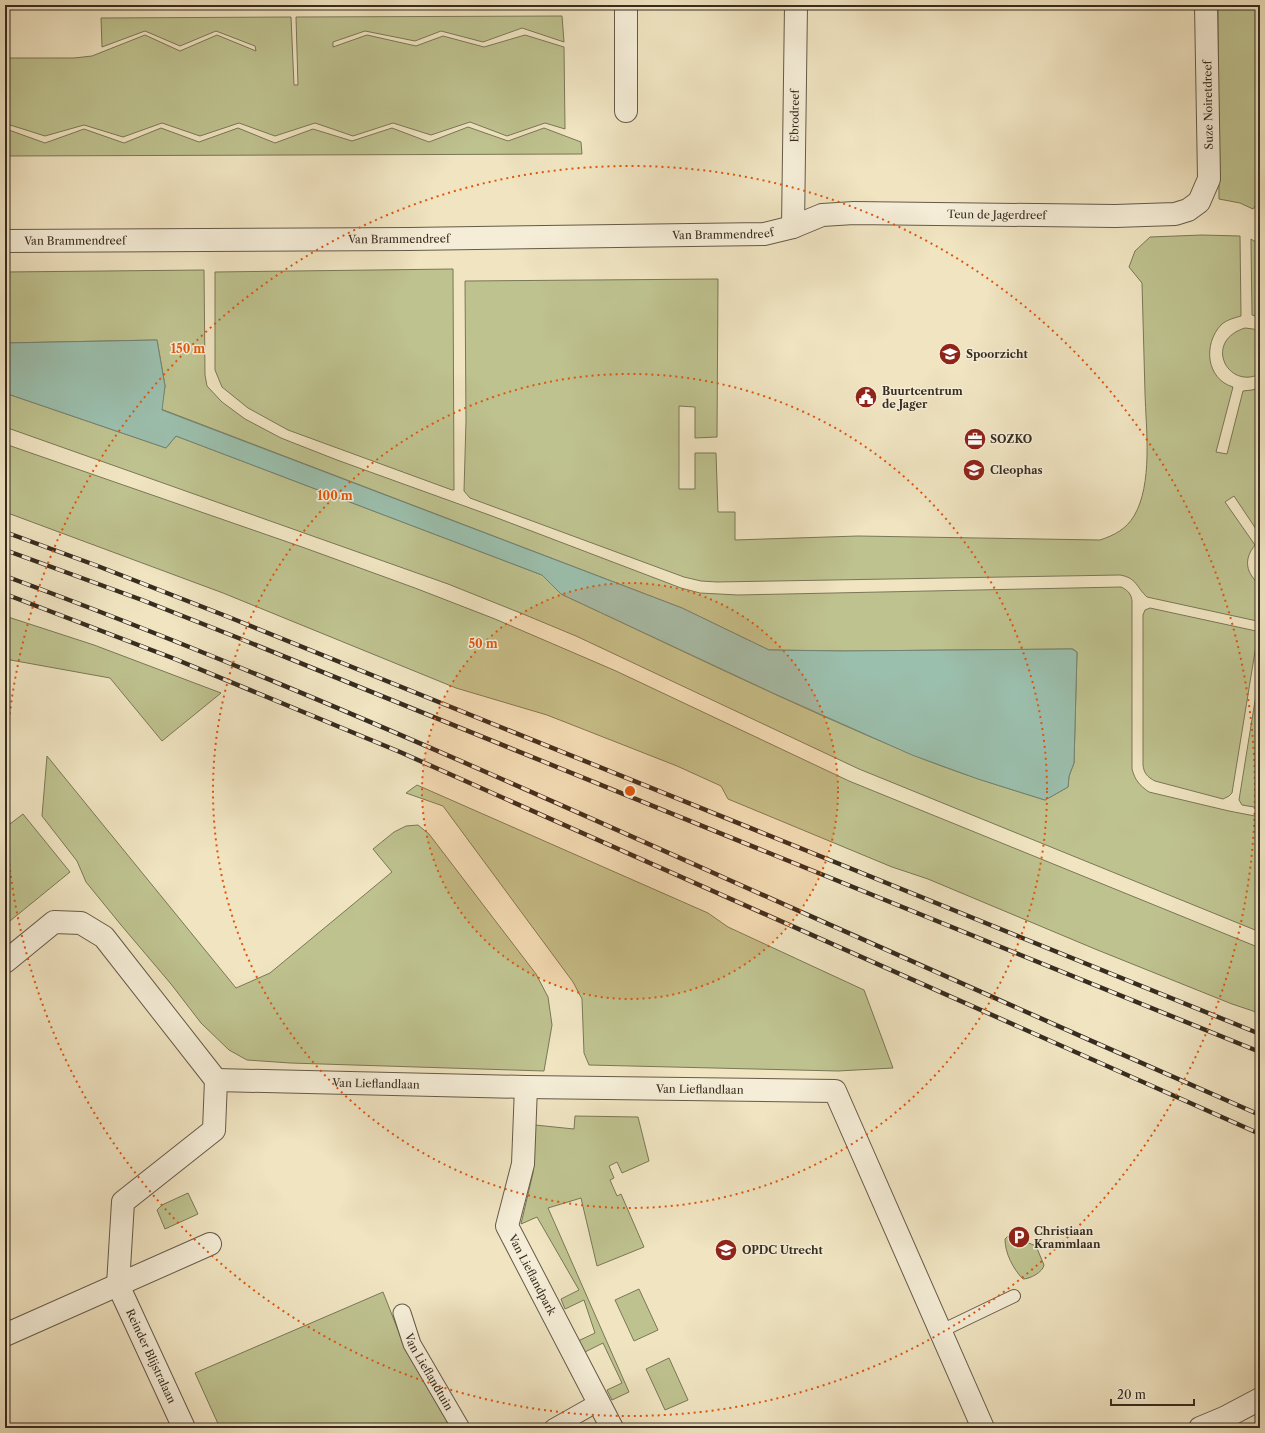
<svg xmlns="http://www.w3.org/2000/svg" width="1265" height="1433" viewBox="0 0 1265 1433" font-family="'Libre Caslon Text',serif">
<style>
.green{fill:#bec28f;stroke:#7a7757}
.water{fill:#9bbfad;stroke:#738474}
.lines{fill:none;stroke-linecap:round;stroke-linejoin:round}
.service-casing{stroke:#655a48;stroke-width:14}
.pedestrian-casing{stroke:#655a48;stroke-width:19}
.minor-casing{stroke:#655a48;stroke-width:24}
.service{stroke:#f5edd7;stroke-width:12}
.pedestrian{stroke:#f5edd7;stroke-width:17}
.minor{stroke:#f5edd7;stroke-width:22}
.rail-casing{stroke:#372c1f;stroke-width:4.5}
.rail{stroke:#f5edd7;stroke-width:3;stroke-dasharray:9;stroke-linecap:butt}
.ring{fill:none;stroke:#df570d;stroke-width:2;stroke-dasharray:2 4}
.labels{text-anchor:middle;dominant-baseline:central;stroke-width:3;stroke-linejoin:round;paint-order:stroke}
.street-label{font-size:11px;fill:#372c1f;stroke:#f5edd7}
.poi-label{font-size:11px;font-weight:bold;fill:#372c1f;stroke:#f5edd7;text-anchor:start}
.centre{fill:#df570d;stroke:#f5edd7;stroke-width:2}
.ring-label{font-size:12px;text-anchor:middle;font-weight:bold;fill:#df570d;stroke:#f5edd7;stroke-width:3;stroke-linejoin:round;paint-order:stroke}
</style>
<rect width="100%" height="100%" fill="#f0e4c1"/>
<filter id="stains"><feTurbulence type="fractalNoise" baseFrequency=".005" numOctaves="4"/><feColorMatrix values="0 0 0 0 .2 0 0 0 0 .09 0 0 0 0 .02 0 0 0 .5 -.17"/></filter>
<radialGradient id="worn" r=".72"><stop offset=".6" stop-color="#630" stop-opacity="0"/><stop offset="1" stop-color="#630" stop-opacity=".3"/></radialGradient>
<path class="green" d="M 1218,5 L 1260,5 L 1260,199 L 1253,209 L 1240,203 L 1219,199 Z
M 562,16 L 564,42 L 522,28 L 483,42 L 441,31 L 415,41 L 365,31 L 333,42 L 333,47 L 367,35 L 416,46 L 443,36 L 484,47 L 525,35 L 564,47 L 565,129 L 545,123 L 507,136 L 470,122 L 431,135 L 393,123 L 353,136 L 315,123 L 275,136 L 239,123 L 200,136 L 162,123 L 123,137 L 84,125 L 45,136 L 7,124 L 5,124 L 5,58 L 74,58 L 92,56 L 145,35 L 180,51 L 217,35 L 256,51 L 255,46 L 216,31 L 180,46 L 145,31 L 102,47 L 101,18 L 291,17 L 294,85 L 298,85 L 296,17 Z
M 468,127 L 508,141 L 544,128 L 581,142 L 582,154 L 5,156 L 5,129 L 6,129 L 45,143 L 84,129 L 124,143 L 161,128 L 199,142 L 238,128 L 275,143 L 313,129 L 352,141 L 392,128 L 429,142 Z
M 1202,235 L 1240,236 L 1241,316 C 1234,318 1226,320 1221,325 C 1203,344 1206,379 1233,387 L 1216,452 L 1227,454 L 1243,391 L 1252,390 L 1260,388 L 1260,535 L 1234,496 L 1225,502 L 1255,545 C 1243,560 1246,573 1260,585 L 1260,615 L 1259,620 L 1257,621 L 1147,597 C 1136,587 1137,578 1120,575 L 717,582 L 701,581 L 684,577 L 470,498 L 464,491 L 466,421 L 465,281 L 718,279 L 717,437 L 695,438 L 695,407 L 679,406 L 679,489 L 695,489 L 695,453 L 716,453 L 718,512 L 735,512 L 735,540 L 858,536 L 1100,540 C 1115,535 1126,529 1134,516 C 1153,484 1146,429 1145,393 C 1144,356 1143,320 1142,283 L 1129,267 L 1135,251 L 1150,237 Z
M 1251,239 L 1260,245 L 1260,317 L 1252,315 Z
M 453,269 L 454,490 L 452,490 L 288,430 L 248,408 L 222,387 L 215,370 L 215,272 Z
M 204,270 L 205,375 L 207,386 L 222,402 L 245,419 L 281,438 L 337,460 L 492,516 L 681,588 L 700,593 L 738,595 L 1121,587 C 1128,590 1132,595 1132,602 L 1132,769 C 1135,780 1139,785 1149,792 L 1229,811 L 1260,817 L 1260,932 L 859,769 L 576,636 L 523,614 L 448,584 L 5,427 L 5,393 L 166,448 L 176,436 L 542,575 L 561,594 C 677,648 793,705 911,754 C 954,772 1000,786 1045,800 L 1068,787 L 1069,776 L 1074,763 L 1077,652 L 1073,649 L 842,651 L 769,650 L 682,608 L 161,409 L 165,386 L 157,340 L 5,343 L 5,272 Z
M 1245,328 L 1253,329 L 1260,331 L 1260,374 C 1227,390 1203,341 1245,328 Z
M 5,444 L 302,547 L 415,588 L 495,619 L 616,671 L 849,781 L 1260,948 L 1260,1015 L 1253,1011 L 1232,1004 L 1095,949 L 928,879 L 892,867 L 728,799 L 721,786 L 677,766 L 547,715 L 456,688 L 223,593 L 5,512 Z
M 1150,608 L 1256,631 L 1258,633 L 1232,793 L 1229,796 L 1223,799 L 1155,781 C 1147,777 1144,773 1143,765 L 1143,615 L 1145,610 Z
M 5,616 L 94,645 L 221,693 L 162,741 L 110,678 L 5,659 Z
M 1260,670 L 1260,808 L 1242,805 L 1239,800 Z
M 47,756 L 236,988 L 270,973 L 392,872 L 373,849 L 394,832 L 406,826 L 418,825 L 429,834 L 536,974 L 548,997 L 552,1025 L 544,1071 L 290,1063 L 247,1060 L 229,1050 L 201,1023 L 171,984 L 121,925 L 86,882 L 77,861 L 42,816 Z
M 417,785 L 708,913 L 728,927 L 864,990 L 893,1068 L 838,1071 L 589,1065 L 584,1053 L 582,999 L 573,982 L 443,806 L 406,793 Z
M 23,814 L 70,872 L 5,925 L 5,826 L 6,827 Z
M 575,1116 L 638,1117 L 649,1161 L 622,1173 L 617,1162 L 609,1166 L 614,1178 L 610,1180 L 617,1196 L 621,1194 L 644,1247 L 597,1266 L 581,1198 L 548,1208 L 629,1392 L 612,1400 L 607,1390 L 622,1383 L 603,1343 L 583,1353 L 578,1341 L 595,1333 L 584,1300 L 565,1309 L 561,1299 L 579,1290 L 537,1217 L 521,1224 L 533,1173 L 535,1125 L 574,1129 Z
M 188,1193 L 198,1214 L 165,1229 L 157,1210 L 162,1205 Z
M 1009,1235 L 1036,1246 L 1044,1265 C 1043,1272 1030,1279 1023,1279 C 1013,1269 1005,1253 1005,1239 Z
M 639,1289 L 658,1330 L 634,1341 L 615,1300 Z
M 383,1292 L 405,1348 L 452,1428 L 220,1428 L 195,1373 Z
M 669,1358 L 688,1400 L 665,1410 L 646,1369 Z"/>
<path class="water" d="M 157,340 L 165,386 L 162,410 L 682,608 L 769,650 L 842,651 L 1072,649 L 1077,652 L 1074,763 L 1069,776 L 1068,787 L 1045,800 L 978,779 L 912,755 L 775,694 L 561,594 L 542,575 L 176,436 L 166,448 L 5,393 L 5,343 Z"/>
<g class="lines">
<g class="service-casing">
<path id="service" d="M 939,1332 L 1014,1296"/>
</g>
<g class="pedestrian-casing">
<g id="pedestrian">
<path id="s1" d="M 402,1313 L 412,1344 L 461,1428"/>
<path d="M 553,1428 L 599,1402"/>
</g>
</g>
<g class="minor-casing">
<g id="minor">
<path d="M 626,5 L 626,111"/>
<path id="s2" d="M 793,227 L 796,5"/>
<path id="s3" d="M 5,241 L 409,239 L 764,234 L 793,227 L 822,215 L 854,213 L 1115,216 L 1175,214 L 1188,210 L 1199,202 L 1209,179 L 1206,5"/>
<path d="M 5,962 L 54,922 L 81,923 L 104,937 L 216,1080"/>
<path id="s4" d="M 216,1080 L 526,1087 L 835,1091 L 983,1428"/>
<path id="s5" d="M 526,1087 L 523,1164 L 507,1226 L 612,1428"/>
<path d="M 5,1335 L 210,1244"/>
<path d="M 184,1428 L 118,1285 L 123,1202 L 214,1130 L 216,1080"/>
<path d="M 1200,1428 L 1224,1418 L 1260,1399"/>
</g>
</g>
<use href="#service" class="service"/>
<use href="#pedestrian" class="pedestrian"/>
<use href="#minor" class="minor"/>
<g class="rail-casing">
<path id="rail" d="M 5,532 L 95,565 L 226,616 L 1260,1034
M 5,550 L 142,600 L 241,639 L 1260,1052
M 5,576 C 250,666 488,772 727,879 C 904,958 1082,1037 1260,1115
M 5,594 L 175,659 L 400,752 L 1260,1134"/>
</g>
<use href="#rail" class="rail"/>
</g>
<circle cx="630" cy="791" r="208" fill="#df570d" fill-opacity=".12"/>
<g class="ring">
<circle cx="630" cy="791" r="208"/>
<circle cx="630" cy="791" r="417"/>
<path d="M5 786A625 625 0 1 1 5 796"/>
</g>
<defs>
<g id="school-disc" transform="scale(1.15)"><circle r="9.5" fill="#8f2418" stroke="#f5edd7"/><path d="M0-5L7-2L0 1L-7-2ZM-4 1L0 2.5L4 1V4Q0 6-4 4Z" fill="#fff"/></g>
<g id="civic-disc" transform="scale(1.15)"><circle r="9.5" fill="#8f2418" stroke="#f5edd7"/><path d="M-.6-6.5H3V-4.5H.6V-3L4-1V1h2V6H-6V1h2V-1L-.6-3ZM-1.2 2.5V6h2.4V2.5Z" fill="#fff"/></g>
<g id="office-disc" transform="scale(1.15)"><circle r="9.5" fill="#8f2418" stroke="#f5edd7"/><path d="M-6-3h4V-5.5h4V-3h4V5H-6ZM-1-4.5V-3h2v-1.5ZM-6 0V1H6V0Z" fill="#fff"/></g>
<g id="parking-disc" transform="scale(1.15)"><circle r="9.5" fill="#8f2418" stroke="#f5edd7"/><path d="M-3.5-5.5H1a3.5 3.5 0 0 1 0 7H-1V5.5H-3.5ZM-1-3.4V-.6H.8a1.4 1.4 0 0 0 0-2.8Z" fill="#fff"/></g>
</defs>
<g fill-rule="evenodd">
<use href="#school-disc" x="950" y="354"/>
<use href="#civic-disc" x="866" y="397"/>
<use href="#office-disc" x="975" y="439"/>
<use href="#school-disc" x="974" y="470"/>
<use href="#parking-disc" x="1019" y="1237"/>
<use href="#school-disc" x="726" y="1250"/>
</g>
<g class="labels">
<g class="street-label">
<text transform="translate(1208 105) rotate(-91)">Suze Noiretdreef</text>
<text stroke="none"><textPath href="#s2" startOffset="111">Ebrodreef</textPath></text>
<text stroke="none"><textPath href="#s3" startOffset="995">Teun de Jagerdreef</textPath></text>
<text stroke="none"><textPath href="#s3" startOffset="718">Van Brammendreef</textPath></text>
<text stroke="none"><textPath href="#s3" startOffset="394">Van Brammendreef</textPath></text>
<text stroke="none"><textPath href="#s3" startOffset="70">Van Brammendreef</textPath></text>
<text stroke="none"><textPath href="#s4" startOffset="160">Van Lieflandlaan</textPath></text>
<text stroke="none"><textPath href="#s4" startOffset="484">Van Lieflandlaan</textPath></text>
<text stroke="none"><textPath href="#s5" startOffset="196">Van Lieflandpark</textPath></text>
<text transform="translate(151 1356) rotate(65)">Reinder Blijstralaan</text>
<text stroke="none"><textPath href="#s1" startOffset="65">Van Lieflandtuin</textPath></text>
</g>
<g class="poi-label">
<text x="966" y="354">Spoorzicht</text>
<text x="882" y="391">Buurtcentrum<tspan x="882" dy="13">de Jager</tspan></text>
<text x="990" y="439">SOZKO</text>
<text x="990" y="470">Cleophas</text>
<text x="1034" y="1231">Christiaan<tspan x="1034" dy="13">Krammlaan</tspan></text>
<text x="742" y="1250">OPDC Utrecht</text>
</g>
</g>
<circle cx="630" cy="791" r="6" class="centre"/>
<g class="ring-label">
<text x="188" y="353">150 m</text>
<text x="335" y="500">100 m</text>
<text x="483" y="648">50 m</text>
</g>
<rect width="1265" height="1433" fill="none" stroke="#f0e4c1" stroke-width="20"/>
<rect x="6" y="6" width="1253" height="1421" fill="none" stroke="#372c1f" stroke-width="2"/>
<rect x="10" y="10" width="1245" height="1413" fill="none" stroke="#372c1f"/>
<path d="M1111 1399v6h83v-6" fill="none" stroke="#372c1f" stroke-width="2"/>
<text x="1117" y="1399" font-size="12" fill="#372c1f" stroke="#f5edd7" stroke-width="3" paint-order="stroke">20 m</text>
<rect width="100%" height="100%" filter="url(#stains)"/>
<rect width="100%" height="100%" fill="url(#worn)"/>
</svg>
